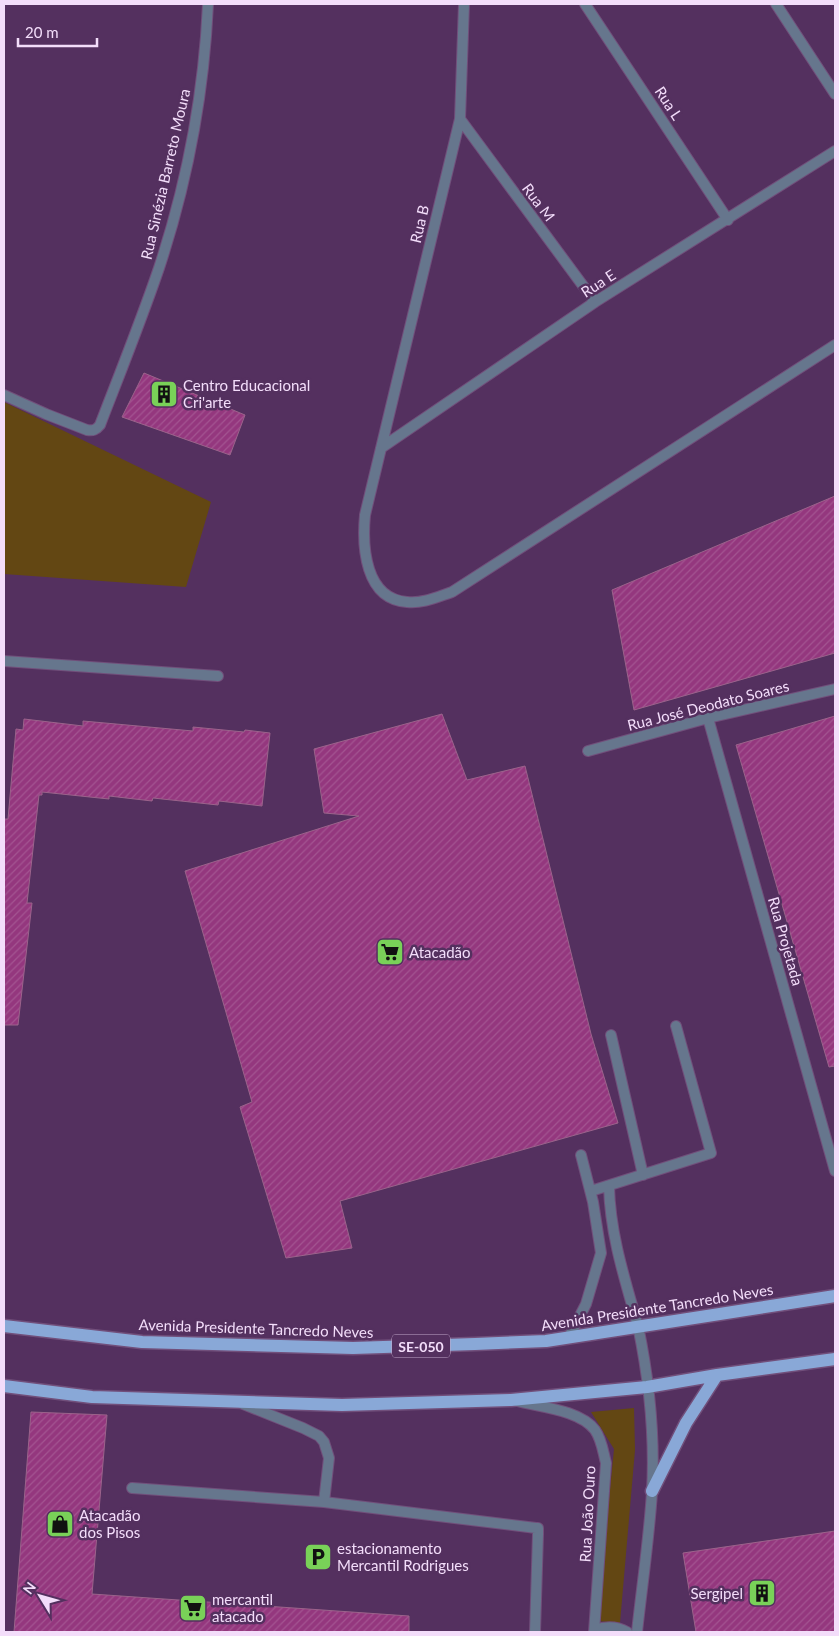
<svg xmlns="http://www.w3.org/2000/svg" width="839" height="1636" viewBox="0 0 839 1636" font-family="Lato,sans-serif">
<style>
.grass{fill:#634713}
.building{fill:url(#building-hatch);stroke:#9b638b}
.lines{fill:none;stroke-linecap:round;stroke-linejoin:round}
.lane-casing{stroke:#714f7b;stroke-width:12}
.street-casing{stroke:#714f7b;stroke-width:12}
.primary-casing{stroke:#714f7b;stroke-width:15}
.lane{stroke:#66768d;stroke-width:10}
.street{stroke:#66768d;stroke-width:10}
.primary{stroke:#89a8d7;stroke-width:12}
.labels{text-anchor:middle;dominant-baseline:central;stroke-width:5;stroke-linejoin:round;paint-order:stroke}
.shield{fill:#54305f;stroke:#c3a9cc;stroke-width:1}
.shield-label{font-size:14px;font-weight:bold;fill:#f3ddfa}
.street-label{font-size:15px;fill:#f3ddfa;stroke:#54305f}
.poi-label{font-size:15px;fill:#f3ddfa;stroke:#54305f;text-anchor:start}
</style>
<defs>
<pattern id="building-hatch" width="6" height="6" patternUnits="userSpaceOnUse" patternTransform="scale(1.25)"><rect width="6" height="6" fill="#94377e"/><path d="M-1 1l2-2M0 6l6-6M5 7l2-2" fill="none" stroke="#a35491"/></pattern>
</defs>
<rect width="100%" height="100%" fill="#54305f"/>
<path class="grass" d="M 4,402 L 211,502 L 186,587 L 4,574 Z
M 634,1408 L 635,1450 L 620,1623 L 597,1621 L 614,1449 L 591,1412 Z"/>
<path class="building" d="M 144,373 L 245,415 L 230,455 L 122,417 Z
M 835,496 L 835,653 L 634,710 L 612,590 Z
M 442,714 L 467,780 L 525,766 L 591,1034 L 618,1123 L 340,1201 L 352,1248 L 286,1258 L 240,1107 L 252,1102 L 185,871 L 359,816 L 324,813 L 314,749 Z
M 835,716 L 835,1066 L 829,1067 L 736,745 Z
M 24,719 L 83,726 L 83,721 L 193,731 L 193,727 L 244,732 L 245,730 L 270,733 L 262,806 L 219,801 L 218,805 L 153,798 L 152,801 L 109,796 L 109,799 L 42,792 L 42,795 L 39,795 L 27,903 L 32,903 L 18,1025 L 4,1025 L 4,819 L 8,819 L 16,729 L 23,730 Z
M 31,1412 L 107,1415 L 92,1594 L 409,1616 L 409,1632 L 14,1632 Z
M 835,1531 L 835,1632 L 696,1632 L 683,1553 Z"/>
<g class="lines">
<g class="lane-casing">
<path id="lane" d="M 464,4 L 460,119 L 365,515 C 362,547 365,599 407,602 C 422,604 437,597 452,592 L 835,345
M 585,4 L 728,220
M 776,4 L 835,94
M 460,119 L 595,302
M 381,448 L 595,302 L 835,151
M 4,661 L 218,676
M 611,1035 L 643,1175
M 609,1186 C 610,1234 625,1280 638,1326
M 591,1191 L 711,1153 L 676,1026
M 569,1337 L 586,1304 L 601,1253 L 593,1202 L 581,1155
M 243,1404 L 303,1428 L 319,1436 L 324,1442 L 329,1458 L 324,1502
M 132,1488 L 324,1502 L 536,1528 L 538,1528 L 538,1534 L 535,1632"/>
</g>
<g class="street-casing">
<path id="street" d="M 4,395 L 46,414 L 87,430 C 93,431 96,430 100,425 C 120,373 141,321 159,268 C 187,183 204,93 208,4
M 708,718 L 835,1171
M 588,751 L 708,718 L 835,689
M 517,1401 C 540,1407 580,1410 595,1430 C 602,1440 603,1452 606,1463 L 594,1632
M 595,1630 C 606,1626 616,1626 627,1632
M 637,1632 C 642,1586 649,1539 652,1492 C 655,1437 649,1379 638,1326"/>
</g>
<g class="primary-casing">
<path id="primary" d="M 4,1326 L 142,1342 L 353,1348 L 475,1344 L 546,1341 L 835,1296
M 4,1386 L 92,1397 L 342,1405 L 511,1400 L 647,1387 L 717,1375 L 835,1359
M 652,1491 L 686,1423 L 717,1375"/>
</g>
<use href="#lane" class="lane"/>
<use href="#street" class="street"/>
<use href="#primary" class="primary"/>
</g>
<defs>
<g id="building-square" transform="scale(1.4375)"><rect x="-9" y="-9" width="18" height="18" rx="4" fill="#79d158" stroke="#54305f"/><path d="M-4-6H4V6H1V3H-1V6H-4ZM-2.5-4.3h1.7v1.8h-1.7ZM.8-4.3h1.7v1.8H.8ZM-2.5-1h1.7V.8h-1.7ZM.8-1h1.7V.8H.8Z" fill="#111"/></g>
<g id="supermarket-square" transform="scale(1.4375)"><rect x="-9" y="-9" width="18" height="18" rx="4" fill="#79d158" stroke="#54305f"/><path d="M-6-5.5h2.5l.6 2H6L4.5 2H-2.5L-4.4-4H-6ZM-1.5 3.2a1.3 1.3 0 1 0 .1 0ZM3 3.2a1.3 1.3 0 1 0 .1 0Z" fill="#111"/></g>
<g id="shop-square" transform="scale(1.4375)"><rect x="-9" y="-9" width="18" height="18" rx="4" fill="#79d158" stroke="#54305f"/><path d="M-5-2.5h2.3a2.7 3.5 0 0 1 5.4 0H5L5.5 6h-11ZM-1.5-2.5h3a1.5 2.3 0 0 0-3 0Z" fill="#111"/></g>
<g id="parking-square" transform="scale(1.4375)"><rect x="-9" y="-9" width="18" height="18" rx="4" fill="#79d158" stroke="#54305f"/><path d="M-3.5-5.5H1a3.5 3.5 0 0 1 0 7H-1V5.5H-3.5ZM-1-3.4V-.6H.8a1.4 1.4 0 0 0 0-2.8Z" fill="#111"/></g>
</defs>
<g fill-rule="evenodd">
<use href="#building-square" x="164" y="394"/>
<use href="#supermarket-square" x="390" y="952"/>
<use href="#shop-square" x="60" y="1524"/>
<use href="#parking-square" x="318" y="1557"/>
<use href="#building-square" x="762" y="1593"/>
<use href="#supermarket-square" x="193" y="1608"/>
</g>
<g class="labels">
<rect class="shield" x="392" y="1334.5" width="58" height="23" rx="4"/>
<g class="shield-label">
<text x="421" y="1346">SE-050</text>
</g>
<g class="street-label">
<text transform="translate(669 103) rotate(57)">Rua L</text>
<text transform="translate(165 174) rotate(-77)">Rua Sinézia Barreto Moura</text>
<text transform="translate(539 202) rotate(53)">Rua M</text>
<text transform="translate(419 224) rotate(-77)">Rua B</text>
<text transform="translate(598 283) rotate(-33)">Rua E</text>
<text transform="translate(708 705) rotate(-14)">Rua José Deodato Soares</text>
<text transform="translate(786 941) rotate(74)">Rua Projetada</text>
<text transform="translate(657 1307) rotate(-9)">Avenida Presidente Tancredo Neves</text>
<text transform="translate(256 1328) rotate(2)">Avenida Presidente Tancredo Neves</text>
<text transform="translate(587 1514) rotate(-87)">Rua João Ouro</text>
</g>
<g class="poi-label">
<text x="183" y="385">Centro Educacional<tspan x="183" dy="17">Cri'arte</tspan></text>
<text x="409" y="952">Atacadão</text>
<text x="79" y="1515">Atacadão<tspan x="79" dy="17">dos Pisos</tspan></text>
<text x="337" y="1548">estacionamento<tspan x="337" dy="17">Mercantil Rodrigues</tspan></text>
<text x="743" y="1593" text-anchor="end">Sergipel</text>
<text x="212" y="1599">mercantil<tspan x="212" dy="17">atacado</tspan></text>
</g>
</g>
<rect width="839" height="1636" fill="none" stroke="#f3ddfa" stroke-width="10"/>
<g transform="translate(40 1596) rotate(307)" stroke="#54305f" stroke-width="4" paint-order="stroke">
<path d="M0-4L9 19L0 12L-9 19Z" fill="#f3ddfa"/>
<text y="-8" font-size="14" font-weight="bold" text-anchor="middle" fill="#f3ddfa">N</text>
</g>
<path d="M18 38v8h79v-8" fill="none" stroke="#f3ddfa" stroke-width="2.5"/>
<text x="25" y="38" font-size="15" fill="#f3ddfa" stroke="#54305f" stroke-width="4" paint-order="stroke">20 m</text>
</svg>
